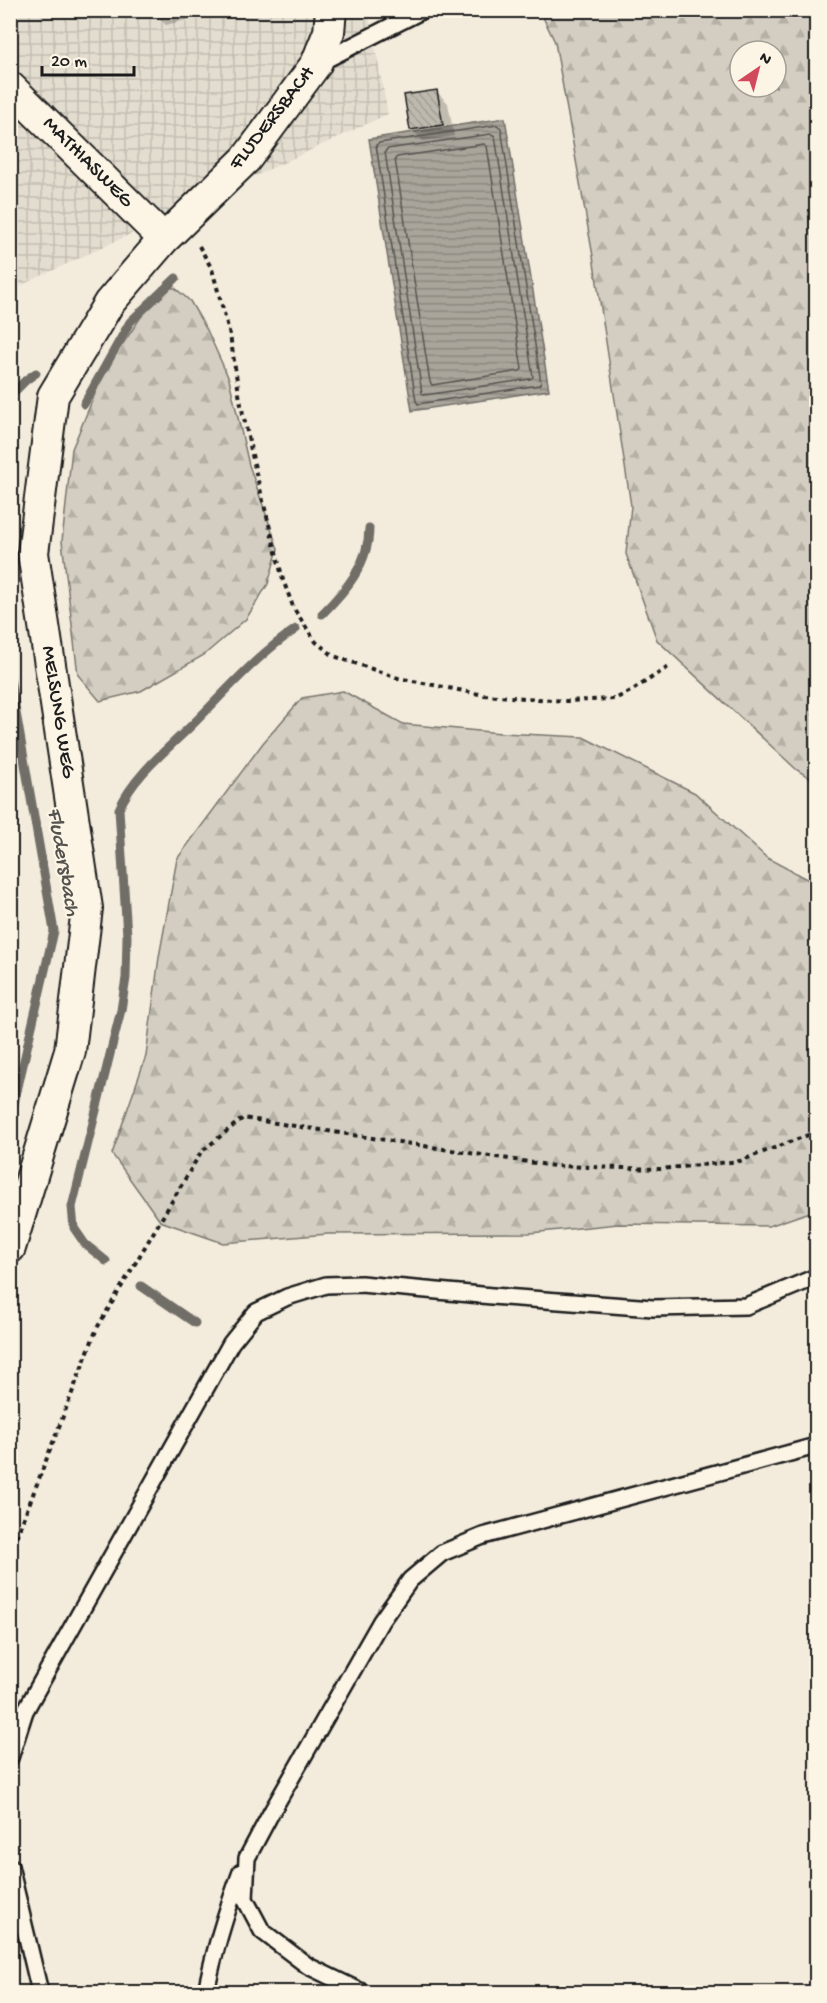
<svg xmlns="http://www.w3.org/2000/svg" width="827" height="2003" viewBox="0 0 827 2003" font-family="'Gochi Hand',sans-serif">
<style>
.industrial{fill:url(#industrial-grid)}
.forest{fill:url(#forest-firs);stroke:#78756e;stroke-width:1.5;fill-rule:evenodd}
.water{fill:url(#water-rules);stroke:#716e68;stroke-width:1.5}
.shadow{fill:#0003}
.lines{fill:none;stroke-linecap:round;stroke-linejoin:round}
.shore{stroke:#55534f;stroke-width:1.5}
.stream{stroke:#716e68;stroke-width:9}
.building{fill:url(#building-back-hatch);stroke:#1c1c1c;stroke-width:1.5}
.service-casing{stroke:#1c1c1c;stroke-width:20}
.minor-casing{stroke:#1c1c1c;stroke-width:34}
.path{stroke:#1c1c1c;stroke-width:4;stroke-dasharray:4.5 4.5;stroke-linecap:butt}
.service{stroke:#fcf5e5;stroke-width:15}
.minor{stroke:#fcf5e5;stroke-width:30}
.labels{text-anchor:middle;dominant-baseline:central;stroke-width:4.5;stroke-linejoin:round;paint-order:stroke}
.street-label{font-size:21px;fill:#1c1c1c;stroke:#fcf5e5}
.water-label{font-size:22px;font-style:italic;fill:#55534f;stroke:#fcf5e5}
</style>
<defs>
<pattern id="industrial-grid" width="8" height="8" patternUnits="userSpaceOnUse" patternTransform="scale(1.5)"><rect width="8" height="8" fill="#e3ddcf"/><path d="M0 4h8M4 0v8" fill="none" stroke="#c2bdb1"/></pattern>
<pattern id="forest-firs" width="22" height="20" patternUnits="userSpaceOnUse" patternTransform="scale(1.5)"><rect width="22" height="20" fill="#d3cec1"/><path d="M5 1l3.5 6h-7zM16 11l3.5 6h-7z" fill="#b5b0a5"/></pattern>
<pattern id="water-rules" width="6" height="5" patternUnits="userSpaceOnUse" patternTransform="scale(1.5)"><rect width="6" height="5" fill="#aaa59b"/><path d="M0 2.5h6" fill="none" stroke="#8a867e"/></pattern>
<pattern id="building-back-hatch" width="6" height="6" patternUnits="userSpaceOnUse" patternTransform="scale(1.5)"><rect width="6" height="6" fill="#beb9ae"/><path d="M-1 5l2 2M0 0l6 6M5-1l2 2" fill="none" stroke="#a39e95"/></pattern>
</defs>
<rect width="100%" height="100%" fill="#f3ecdd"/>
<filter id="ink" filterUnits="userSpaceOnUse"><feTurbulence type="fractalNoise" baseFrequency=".0167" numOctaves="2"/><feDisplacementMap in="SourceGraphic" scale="12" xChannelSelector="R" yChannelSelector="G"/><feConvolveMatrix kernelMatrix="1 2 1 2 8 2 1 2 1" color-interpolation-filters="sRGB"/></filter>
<g filter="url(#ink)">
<path class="industrial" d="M 10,11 L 368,11 L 388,114 L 11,290 Z"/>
<path class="forest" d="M 540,11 L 816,11 L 816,782 L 797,770 L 657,640 L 626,554 L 631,506 L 593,256 L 555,42 ZM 740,51 L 776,51 L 776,87 L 740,87 Z
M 161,287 L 175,288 L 190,301 L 207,330 L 229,379 L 249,465 L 278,549 L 268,584 L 246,619 L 204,655 L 141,691 L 100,701 L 78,675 L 62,541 L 72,449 L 104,372 Z
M 343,691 L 403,724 L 501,733 L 583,737 L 695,793 L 767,858 L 816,884 L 816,1210 L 769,1226 L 618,1224 L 530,1233 L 328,1234 L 223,1243 L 160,1221 L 112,1154 L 146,1056 L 159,957 L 177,859 L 263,743 L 302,698 Z"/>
<path class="water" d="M 505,118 L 549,390 L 412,411 L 369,139 Z"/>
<path class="shadow" d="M 151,10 L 224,10 L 166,25 Z
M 436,91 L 448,103 L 454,136 L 423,141 L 411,129 Z"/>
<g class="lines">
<path class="shore" d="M 497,125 L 501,128 L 541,383 L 539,385 L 418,404 L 416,401 L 376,145 L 379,143 Z
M 491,134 L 495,136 L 533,377 L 530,379 L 425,395 L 422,393 L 385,152 L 387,149 Z
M 484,144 L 487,146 L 522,369 L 520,371 L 432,385 L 430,382 L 395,159 L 397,157 Z"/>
<path class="stream" d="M 10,396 L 26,380 L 36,373
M 84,404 L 130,322 L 176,278
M 322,614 C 346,590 369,564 369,528
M 10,678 L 54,931 L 10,1121
M 106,1261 L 85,1244 L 74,1228 L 72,1207 L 121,1010 L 126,978 L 127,936 L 119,809 C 134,775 168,749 194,723 C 226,691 258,654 296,629
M 141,1286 L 195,1323"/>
</g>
<path class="building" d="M 437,90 L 443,125 L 410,130 L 404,95 Z"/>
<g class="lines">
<g class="service-casing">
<path id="service" d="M 319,63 L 423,10
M 10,1758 L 25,1711 L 231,1343 L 256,1312 L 287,1297 L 326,1285 L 361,1284 L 492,1296 L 653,1308 L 746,1306 L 816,1277
M 10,1866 L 40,1992
M 206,1992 C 214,1951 226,1912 241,1872
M 362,1992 L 308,1966 L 262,1931 L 245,1899 L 247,1858 L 271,1813 L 381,1621 L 410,1580 L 442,1553 L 483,1536 L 816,1446"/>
</g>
<g class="minor-casing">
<path id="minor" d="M 10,87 L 164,239
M 10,1248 L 70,1051 L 87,908 L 33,553 L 53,396 L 109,303 L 164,239 L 246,159 L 316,64 L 329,32 L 331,10"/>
</g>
<path class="path" d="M 199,246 L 212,269 L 230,335 L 240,400 L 256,473 L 283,580 L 294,609 L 316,642 L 334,656 L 398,678 L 484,695 L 566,701 L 615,699 L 631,691 L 670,666
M 10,1554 L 97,1328 L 201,1152 L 243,1118 L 554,1166 L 660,1169 L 740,1161 L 816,1132"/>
<use href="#service" class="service"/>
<use href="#minor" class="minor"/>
</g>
</g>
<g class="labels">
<g class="street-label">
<text transform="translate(273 119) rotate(-52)">FLUDERSBACH</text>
<text transform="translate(87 163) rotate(45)">MATHIASWEG</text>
<text transform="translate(57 712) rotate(81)">MELSUNG WEG</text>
</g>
<g class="water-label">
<text transform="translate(62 862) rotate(80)">Fludersbach</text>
</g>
</g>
<rect width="827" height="2003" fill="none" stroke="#fcf5e5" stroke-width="36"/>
<rect x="18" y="18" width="791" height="1967" fill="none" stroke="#1c1c1c" stroke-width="2" filter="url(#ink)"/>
<g transform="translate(758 69) rotate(35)"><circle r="28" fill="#fcf5e5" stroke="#a29e95" stroke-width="1.5"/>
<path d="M0-4.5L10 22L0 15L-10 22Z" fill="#d1495b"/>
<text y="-9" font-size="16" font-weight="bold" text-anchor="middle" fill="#1c1c1c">N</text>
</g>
<path d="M42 66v9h92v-9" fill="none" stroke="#1c1c1c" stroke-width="3"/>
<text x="51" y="66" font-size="18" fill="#1c1c1c" stroke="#fcf5e5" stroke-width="4.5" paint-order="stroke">20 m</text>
</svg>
